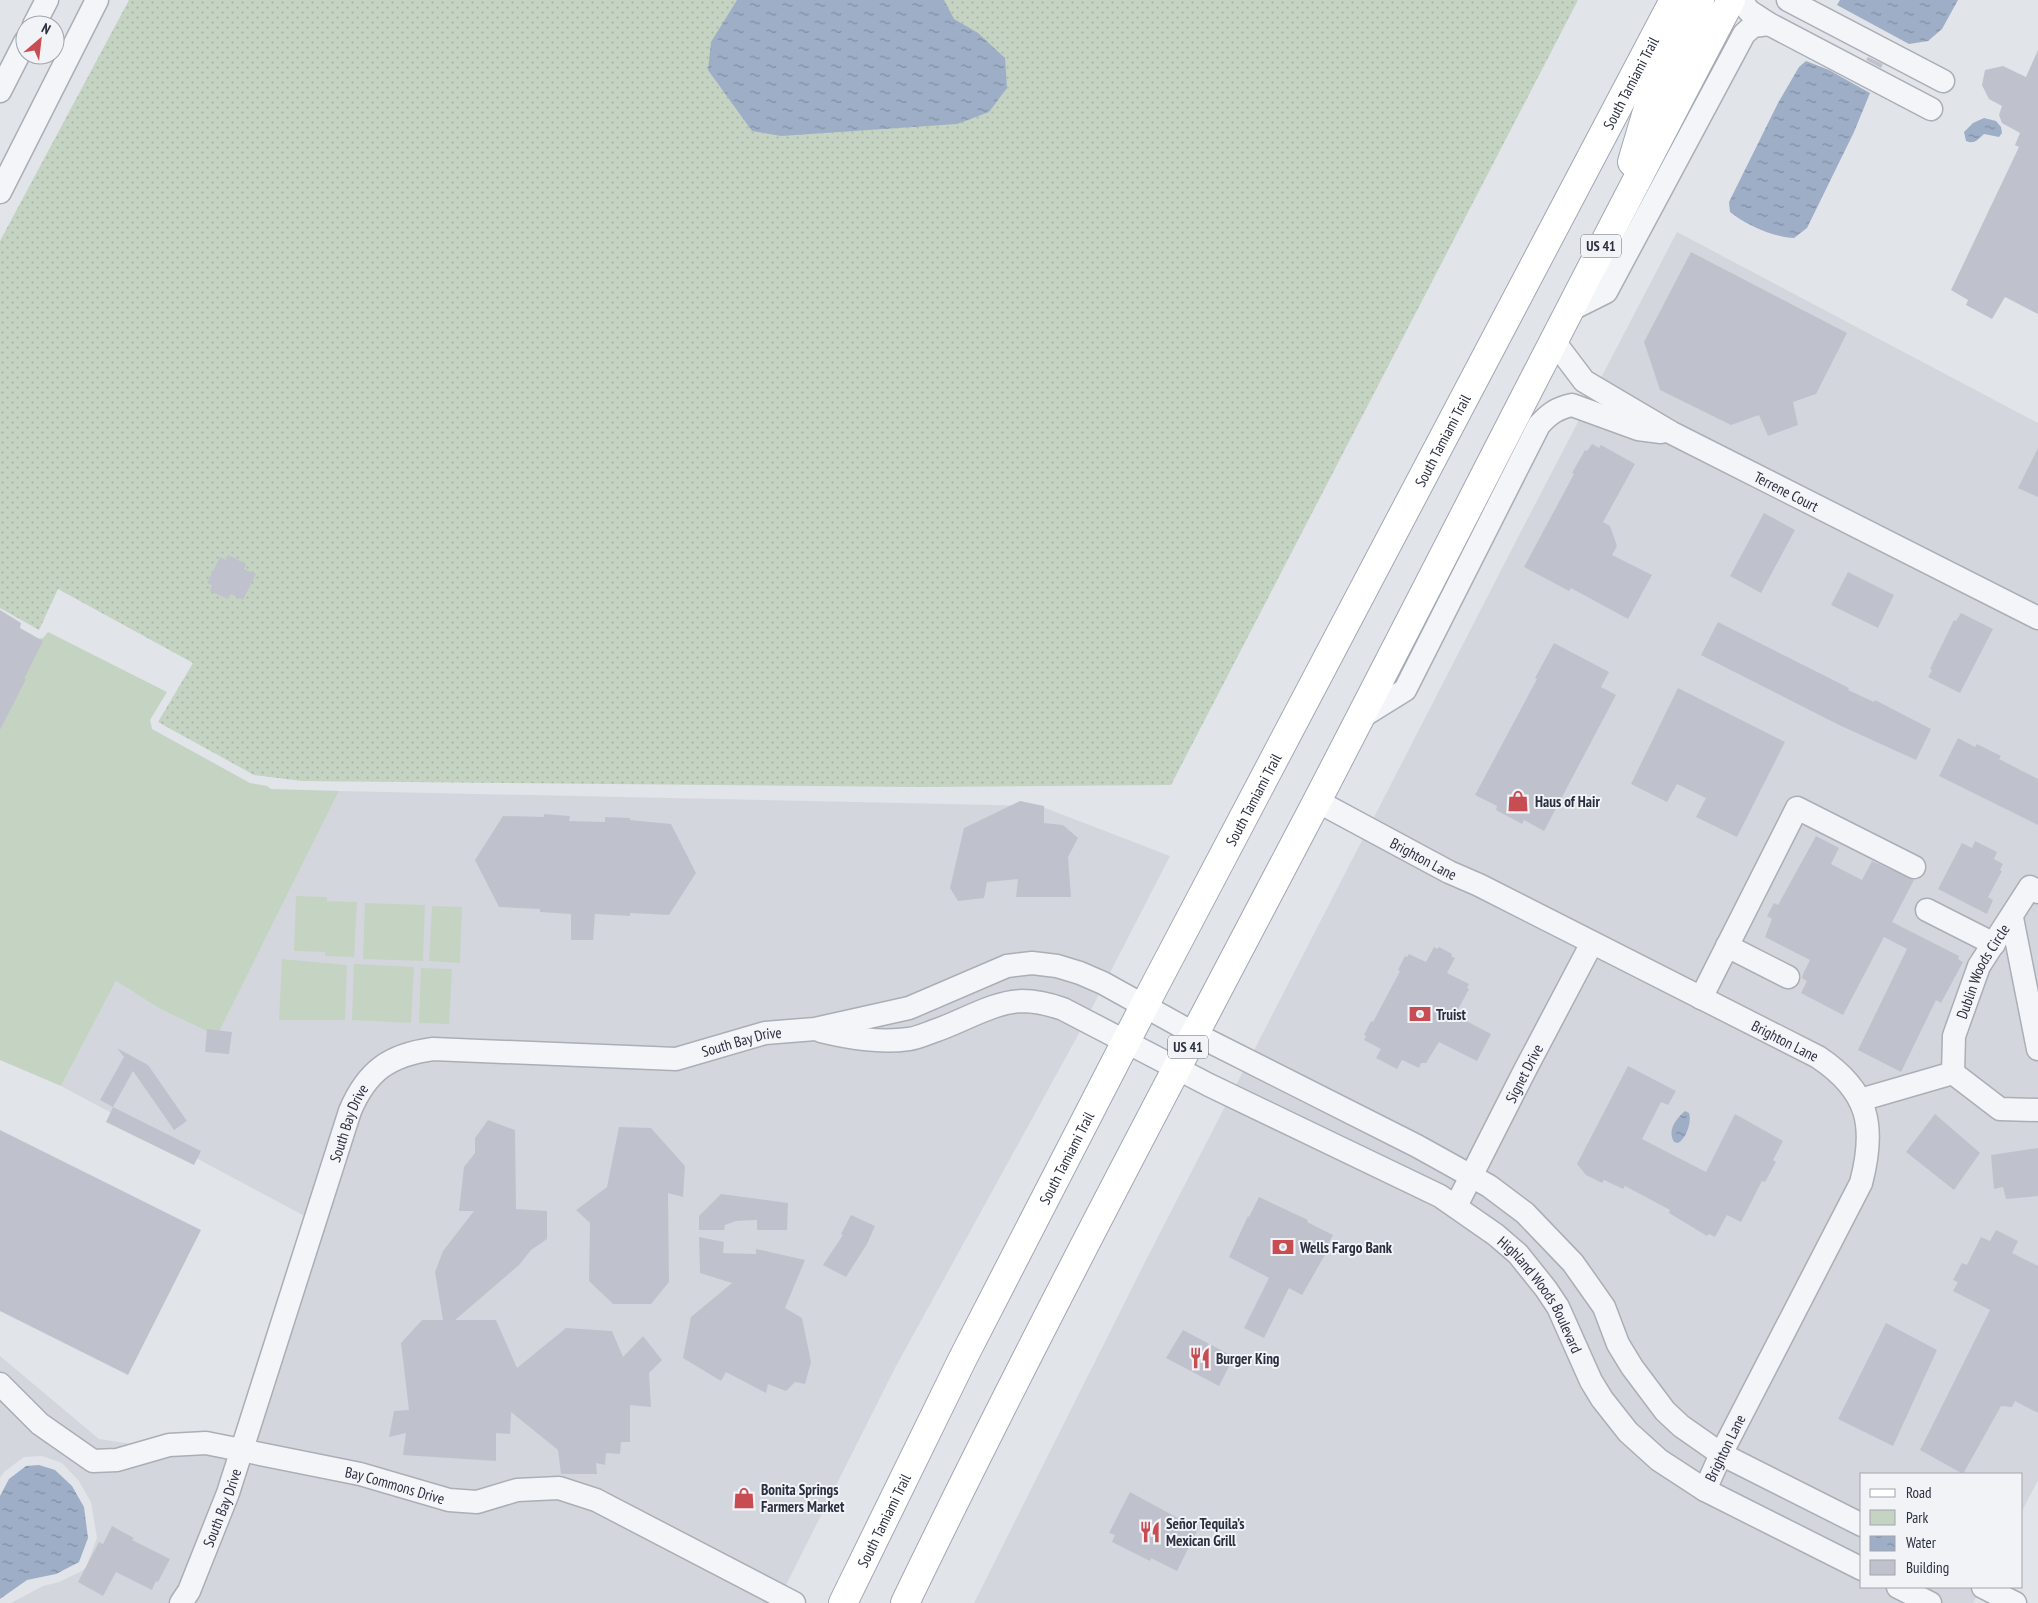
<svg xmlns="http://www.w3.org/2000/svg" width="2038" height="1603" viewBox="0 0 2038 1603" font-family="'PT Sans Narrow',sans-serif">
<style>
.built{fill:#d4d6de}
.grass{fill:url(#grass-dots)}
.green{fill:#c5d3c3}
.water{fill:url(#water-ripples)}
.building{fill:#bfc2cc}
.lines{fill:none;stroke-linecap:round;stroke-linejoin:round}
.minor-casing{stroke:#aaaeb6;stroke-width:25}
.primary-casing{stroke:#a1a7b4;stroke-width:30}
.minor{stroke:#f4f5f8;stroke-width:22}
.primary{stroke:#fff;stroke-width:28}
.labels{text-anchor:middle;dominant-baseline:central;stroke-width:4;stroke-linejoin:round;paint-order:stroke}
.shield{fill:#f1f3f7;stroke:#666a77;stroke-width:1}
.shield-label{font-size:14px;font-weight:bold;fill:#2b3040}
.street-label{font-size:15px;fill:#2b3040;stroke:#f1f3f7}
.poi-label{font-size:15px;font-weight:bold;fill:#2b3040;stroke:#f1f3f7;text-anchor:start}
</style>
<defs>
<pattern id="grass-dots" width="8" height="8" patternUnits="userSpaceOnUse" patternTransform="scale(1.25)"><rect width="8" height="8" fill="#c5d3c3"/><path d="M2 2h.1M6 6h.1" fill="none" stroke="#a9b5a9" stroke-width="1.8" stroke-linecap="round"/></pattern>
<pattern id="water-ripples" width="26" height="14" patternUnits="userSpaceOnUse" patternTransform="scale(1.25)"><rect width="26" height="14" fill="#9eaec7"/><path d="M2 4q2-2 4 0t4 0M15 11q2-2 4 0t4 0" fill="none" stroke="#818ea3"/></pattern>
</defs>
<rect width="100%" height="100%" fill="#e1e4e9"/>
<path class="built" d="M 1677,232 L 2038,423 L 2038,1480 L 2022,1511 L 2022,1474 L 1862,1474 L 1862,1587 L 1981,1587 L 1973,1603 L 974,1603 L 1145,1262 L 1529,516 Z
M 339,791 L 1040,806 L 1170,856 L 1077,1037 L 895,1368 L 777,1603 L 11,1603 L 43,1586 L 59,1582 L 82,1571 L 86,1567 L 97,1538 L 91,1502 L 79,1481 L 62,1463 L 42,1456 L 24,1457 L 4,1472 L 0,1478 L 0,1356 L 99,1439 L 239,1460 L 314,1221 L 61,1086 L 116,981 L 160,1009 L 217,1036 Z"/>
<path class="grass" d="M 129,0 L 1578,0 L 1171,785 L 919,787 L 302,781 L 254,775 L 158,722 L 193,663 L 58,589 L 39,630 L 0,608 L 0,241 Z"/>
<path class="green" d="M 0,619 L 37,639 L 43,638 L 48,632 L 167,692 L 150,720 L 152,729 L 250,783 L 267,786 L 271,789 L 339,791 L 217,1036 L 160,1009 L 116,981 L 61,1086 L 0,1060 Z
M 296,896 L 327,897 L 327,901 L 357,902 L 354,957 L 325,956 L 325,952 L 294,951 Z
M 365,903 L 425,905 L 423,961 L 363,959 Z
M 432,906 L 462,907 L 460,963 L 429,961 Z
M 282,959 L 347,965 L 345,1020 L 279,1020 Z
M 354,964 L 414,967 L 411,1023 L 352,1020 Z
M 421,968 L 452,969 L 449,1024 L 419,1023 Z"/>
<path class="water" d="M 737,0 L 944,0 L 954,19 L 978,33 L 1005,58 L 1007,88 L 989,112 L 957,124 L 781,136 L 752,131 L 708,70 L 711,42 Z
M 1840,0 L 1958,0 L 1942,29 L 1928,41 L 1909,44 L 1837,5 Z
M 1806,61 L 1829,70 L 1870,93 L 1854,132 L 1807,228 L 1794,238 C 1773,237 1746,225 1730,212 L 1729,202 L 1778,103 L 1799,67 Z
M 1984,118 L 1996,121 L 2001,127 L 2002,133 L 1999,137 L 1984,134 C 1978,139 1975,145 1966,141 L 1964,132 L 1973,123 Z
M 1685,1111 L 1689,1113 C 1692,1122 1686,1139 1678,1143 L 1674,1142 C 1667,1130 1676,1119 1685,1111 Z
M 39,1465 L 55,1470 L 72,1486 L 84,1507 L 88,1538 L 79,1562 L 56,1574 L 27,1580 L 0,1599 L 0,1496 L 9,1479 L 26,1466 Z"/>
<path class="building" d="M 2038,50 L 2038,314 L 2005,297 L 1992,319 L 1966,305 L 1968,300 L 1951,290 L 2019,147 L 2015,145 L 2020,133 L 2002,123 L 1999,115 L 2002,106 L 1989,99 L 1982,85 L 1985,70 L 2003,66 L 2026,77 Z
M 1868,57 L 1883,64 L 1881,68 L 1866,60 Z
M 1691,252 L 1847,333 L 1816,394 L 1793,402 L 1798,425 L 1768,436 L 1759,415 L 1731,425 L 1660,390 L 1644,342 Z
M 1592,444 L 1599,448 L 1601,445 L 1635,464 L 1603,522 L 1610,526 L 1617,546 L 1612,555 L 1652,575 L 1628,619 L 1571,588 L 1569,591 L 1524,567 L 1574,474 L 1572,473 L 1585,450 L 1587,451 Z
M 2038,448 L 2038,497 L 2018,488 Z
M 1764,513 L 1795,530 L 1761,593 L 1730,576 Z
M 228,555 L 246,564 L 244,569 L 256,574 L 243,600 L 231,594 L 228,599 L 210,591 L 212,585 L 207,583 L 220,557 L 226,560 Z
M 1848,572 L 1894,595 L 1878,628 L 1831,605 Z
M 0,610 L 21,623 L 20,628 L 43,641 L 24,679 L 26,679 L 0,730 Z
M 1961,613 L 1993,629 L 1960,693 L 1928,677 L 1932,670 L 1930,669 L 1954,620 L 1956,621 Z
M 1718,622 L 1849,688 L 1848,690 L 1874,702 L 1875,700 L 1931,729 L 1916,760 L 1839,725 L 1701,655 Z
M 1554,643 L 1609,672 L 1601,687 L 1616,695 L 1544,831 L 1524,820 L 1522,824 L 1496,810 L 1497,806 L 1475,795 L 1537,679 L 1535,678 Z
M 1678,688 L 1785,742 L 1737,837 L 1696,817 L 1706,798 L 1677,784 L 1667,802 L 1631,784 Z
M 1958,738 L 1975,747 L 1977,744 L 2001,756 L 1999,759 L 2038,779 L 2038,825 L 1939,776 Z
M 1020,801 L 1044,806 L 1044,823 L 1063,825 L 1078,838 L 1068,857 L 1071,897 L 1016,897 L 1018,879 L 987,882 L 984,898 L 958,901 L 950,888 L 964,828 Z
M 544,814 L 570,816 L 569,821 L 605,822 L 605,817 L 630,818 L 630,820 L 671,824 L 696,873 L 669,915 L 630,913 L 630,916 L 595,914 L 593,940 L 571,940 L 571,914 L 540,912 L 540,909 L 499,907 L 475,860 L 503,816 L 544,817 Z
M 1816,836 L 1839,848 L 1831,864 L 1862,880 L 1872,861 L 1914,880 L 1892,922 L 1959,956 L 1958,959 L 1963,962 L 1941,1003 L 1936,1000 L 1901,1072 L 1858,1050 L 1907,949 L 1884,937 L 1843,1015 L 1801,993 L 1807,981 L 1802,978 L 1803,974 L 1810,960 L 1765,937 L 1772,919 L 1767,916 L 1774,903 L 1778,905 Z
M 1975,841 L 1997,852 L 1994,859 L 2003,864 L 2000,870 L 2002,871 L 1988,897 L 1993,900 L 1987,914 L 1938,889 L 1962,843 L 1972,848 Z
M 1434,947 L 1437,949 L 1439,947 L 1452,954 L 1451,956 L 1455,958 L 1447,973 L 1469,984 L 1467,988 L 1469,989 L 1455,1015 L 1491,1034 L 1477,1061 L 1439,1042 L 1426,1063 L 1421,1063 L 1419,1068 L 1402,1060 L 1397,1069 L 1376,1058 L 1381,1049 L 1364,1040 L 1366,1036 L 1364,1035 L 1371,1021 L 1373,1022 L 1398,975 L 1400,971 L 1398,970 L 1405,956 L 1407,957 L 1409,954 L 1426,962 Z
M 207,1029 L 232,1032 L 229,1054 L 205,1052 Z
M 117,1048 L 148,1065 L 187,1121 L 174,1130 L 133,1071 L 113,1107 L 100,1100 L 124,1057 Z
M 1628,1066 L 1676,1091 L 1668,1105 L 1661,1102 L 1642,1139 L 1706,1172 L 1735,1114 L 1783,1141 L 1773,1160 L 1776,1162 L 1765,1182 L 1762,1181 L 1741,1222 L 1727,1215 L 1715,1237 L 1709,1234 L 1707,1236 L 1669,1213 L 1670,1210 L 1625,1186 L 1623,1189 L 1604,1180 L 1602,1183 L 1586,1175 L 1577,1164 Z
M 113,1107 L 201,1151 L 194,1165 L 106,1122 Z
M 1935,1114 L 1980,1153 L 1954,1190 L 1906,1152 Z
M 488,1120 L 515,1130 L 516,1209 L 547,1211 L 547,1239 L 531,1250 L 519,1265 L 455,1320 L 496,1320 L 517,1368 L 566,1328 L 612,1331 L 623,1357 L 643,1336 L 662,1360 L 649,1373 L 651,1407 L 630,1405 L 630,1442 L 621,1442 L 620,1454 L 606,1453 L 605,1465 L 596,1463 L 597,1474 L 561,1474 L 558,1450 L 511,1412 L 510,1434 L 496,1433 L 496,1461 L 403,1455 L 406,1433 L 389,1437 L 394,1411 L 409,1410 L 401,1343 L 422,1320 L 443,1320 L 435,1272 L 443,1251 L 474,1211 L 459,1211 L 464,1167 L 475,1153 L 475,1138 Z
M 619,1127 L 651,1128 L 685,1166 L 683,1197 L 668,1193 L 669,1282 L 651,1304 L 613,1304 L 589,1281 L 590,1223 L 576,1210 L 607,1187 Z
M 0,1130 L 201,1230 L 128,1375 L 0,1311 Z
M 2038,1148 L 2038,1196 L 2006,1199 L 2003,1187 L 1994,1189 L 1991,1155 Z
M 721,1194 L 788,1203 L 787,1230 L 757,1230 L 757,1220 L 736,1221 L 725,1225 L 724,1230 L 699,1230 L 699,1216 Z
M 1259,1197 L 1308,1220 L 1307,1222 L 1333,1235 L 1323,1255 L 1325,1255 L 1302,1295 L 1289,1288 L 1264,1338 L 1244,1328 L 1269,1278 L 1229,1257 L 1248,1216 L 1249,1217 Z
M 851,1215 L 875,1226 L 867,1244 L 846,1277 L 823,1265 L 843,1235 L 841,1234 Z
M 1996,1230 L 2018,1241 L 2012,1253 L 2038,1266 L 2038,1413 L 2015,1401 L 2012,1407 L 2001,1406 L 1963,1474 L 1920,1450 L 1990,1310 L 1953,1291 L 1958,1282 L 1953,1280 L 1962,1263 L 1967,1265 L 1981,1237 L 1990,1241 Z
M 699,1237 L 724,1242 L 723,1253 L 756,1254 L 756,1249 L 805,1260 L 785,1308 L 802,1318 L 811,1362 L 805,1384 L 795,1382 L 786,1391 L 768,1384 L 766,1393 L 726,1372 L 721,1381 L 683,1358 L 691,1317 L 732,1283 L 700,1273 Z
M 1886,1323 L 1937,1350 L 1893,1446 L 1838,1419 Z
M 1183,1330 L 1234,1357 L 1219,1386 L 1166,1358 Z
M 1130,1492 L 1198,1529 L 1177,1571 L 1151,1558 L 1150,1561 L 1112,1542 L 1115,1535 L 1109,1533 Z
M 112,1526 L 134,1538 L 132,1540 L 170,1559 L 158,1582 L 156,1581 L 152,1590 L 116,1572 L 103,1596 L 78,1582 L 99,1542 L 103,1544 Z"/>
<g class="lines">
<g class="minor-casing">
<g id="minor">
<path d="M 1741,0 L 1749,11 L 1769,24 L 1931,109"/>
<path d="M 1788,0 L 1943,81"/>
<path d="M 34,25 L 47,0"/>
<path d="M 0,91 L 25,42"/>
<path d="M 0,192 L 97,0"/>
<path d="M 1568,311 L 1606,292 L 1744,34 L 1753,26 L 1769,24"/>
<path id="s1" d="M 1553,340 L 1584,381 L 1672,433 L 2038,618"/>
<path d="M 1360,718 L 1405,690 L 1539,425 C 1549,414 1557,408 1572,405 L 1638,429 L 1661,432"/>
<path id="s2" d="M 1317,801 L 1449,872 L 1479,885 L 1818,1057 C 1869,1091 1876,1126 1861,1183 L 1721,1454 L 1705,1490"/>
<path d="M 1927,910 L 1994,944"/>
<path d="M 2012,918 L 2038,1049"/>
<path d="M 1727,946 L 1788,977"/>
<path d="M 1701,998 L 1797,808 L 1914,867"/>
<path id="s3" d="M 821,1031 C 850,1038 879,1043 909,1039 C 917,1038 926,1034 934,1031 C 962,1022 992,1002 1022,1001 C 1036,1001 1049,1004 1063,1009 L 1209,1085 L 1440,1196 L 1496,1235 L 1518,1254 L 1546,1289 L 1558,1307 L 1591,1381 L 1602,1399 L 1628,1432 L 1659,1460 L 1705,1490 L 1862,1569"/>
<path id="s4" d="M 1953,1073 L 1954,1036 L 1979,966 L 2030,887 L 2038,892"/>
<path d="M 1953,1073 L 2000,1109 L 2038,1110"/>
<path d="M 1860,1100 L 1953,1073"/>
<path id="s5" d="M 1456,1206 L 1524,1072 L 1592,943"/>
<path id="s6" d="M 0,1384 L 40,1424 L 93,1461 L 117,1460 L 169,1445 L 206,1443 L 360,1474 L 449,1500 L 477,1502 L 517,1490 L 559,1488 L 596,1500 L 794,1603"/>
<path d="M 1898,1587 L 1930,1603"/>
<path d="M 1983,1587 L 2015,1603"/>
<path id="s7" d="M 181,1603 L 189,1591 L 228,1493 L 350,1111 C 367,1071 389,1055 433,1049 L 676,1059 L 765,1033 L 815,1029 L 909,1008 L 1007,966 L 1032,963 L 1057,966 L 1080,973 L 1103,983 L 1195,1034 L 1417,1146 L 1489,1186 L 1525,1213 L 1573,1263 L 1604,1307 L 1618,1344 L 1632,1367 L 1665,1411 L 1681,1426 L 1721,1454 L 1862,1525"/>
</g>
</g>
<g class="primary-casing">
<g id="primary">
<path d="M 1632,162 L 1648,108 L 1697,10 L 1700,0"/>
<path id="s8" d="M 843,1603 L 963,1358 L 1153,989 L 1674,0"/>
<path d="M 905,1603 C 1035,1334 1176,1070 1315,805 C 1454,537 1590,267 1731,0"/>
</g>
</g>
<use href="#minor" class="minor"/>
<use href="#primary" class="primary"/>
</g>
<defs>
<g id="shop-bare" transform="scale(1.725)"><path d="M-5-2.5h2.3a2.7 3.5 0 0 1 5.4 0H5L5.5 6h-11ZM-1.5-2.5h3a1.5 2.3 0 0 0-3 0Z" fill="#c74d53" stroke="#f1f3f7" stroke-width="2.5" paint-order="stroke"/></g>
<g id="bank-bare" transform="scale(1.725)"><path d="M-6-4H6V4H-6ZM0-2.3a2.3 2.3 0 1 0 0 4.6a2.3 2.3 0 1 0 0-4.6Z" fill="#c74d53" stroke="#f1f3f7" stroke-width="2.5" paint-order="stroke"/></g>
<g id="restaurant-bare" transform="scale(1.725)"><path d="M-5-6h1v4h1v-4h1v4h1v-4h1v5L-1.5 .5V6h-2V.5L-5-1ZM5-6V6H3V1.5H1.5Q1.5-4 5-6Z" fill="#c74d53" stroke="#f1f3f7" stroke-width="2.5" paint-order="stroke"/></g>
</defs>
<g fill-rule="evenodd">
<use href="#shop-bare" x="1518" y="801"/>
<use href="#bank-bare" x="1420" y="1014"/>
<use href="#bank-bare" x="1283" y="1247"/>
<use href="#restaurant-bare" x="1200" y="1358"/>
<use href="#shop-bare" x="744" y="1498"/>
<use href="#restaurant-bare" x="1150" y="1532"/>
</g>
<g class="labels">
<g class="shield">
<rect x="1581" y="234.5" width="40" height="23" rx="4"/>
<rect x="1168" y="1035.5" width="40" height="23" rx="4"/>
</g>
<g class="shield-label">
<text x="1601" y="246">US 41</text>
<text x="1188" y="1047">US 41</text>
</g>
<g class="street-label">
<text stroke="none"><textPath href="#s8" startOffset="1712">South Tamiami Trail</textPath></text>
<text stroke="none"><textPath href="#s8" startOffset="1308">South Tamiami Trail</textPath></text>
<text stroke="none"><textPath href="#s1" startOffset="282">Terrene Court</textPath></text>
<text stroke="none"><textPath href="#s8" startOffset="902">South Tamiami Trail</textPath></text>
<text stroke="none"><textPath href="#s2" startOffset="121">Brighton Lane</textPath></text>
<text stroke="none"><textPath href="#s4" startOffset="108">Dublin Woods Circle</textPath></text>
<text stroke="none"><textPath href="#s2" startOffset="526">Brighton Lane</textPath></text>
<text stroke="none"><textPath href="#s7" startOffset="942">South Bay Drive</textPath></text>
<text stroke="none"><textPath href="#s5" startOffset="149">Signet Drive</textPath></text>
<text stroke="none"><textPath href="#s7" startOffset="509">South Bay Drive</textPath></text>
<text stroke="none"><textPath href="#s8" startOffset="498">South Tamiami Trail</textPath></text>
<text stroke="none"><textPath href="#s3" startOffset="815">Highland Woods Boulevard</textPath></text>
<text transform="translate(1725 1448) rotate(-64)">Brighton Lane</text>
<text stroke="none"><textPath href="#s6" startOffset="430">Bay Commons Drive</textPath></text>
<text stroke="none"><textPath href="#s7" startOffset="104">South Bay Drive</textPath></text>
<text stroke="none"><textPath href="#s8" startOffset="92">South Tamiami Trail</textPath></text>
</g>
<g class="poi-label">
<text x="1535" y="801">Haus of Hair</text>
<text x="1436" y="1014">Truist</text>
<text x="1300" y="1247">Wells Fargo Bank</text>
<text x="1216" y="1358">Burger King</text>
<text x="761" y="1489">Bonita Springs<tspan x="761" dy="17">Farmers Market</tspan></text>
<text x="1166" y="1523">Señor Tequila’s<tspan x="1166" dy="17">Mexican Grill</tspan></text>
</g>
</g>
<rect x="1860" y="1473" width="162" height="115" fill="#f1f3f7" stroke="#a2a5ae"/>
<rect x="1870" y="1489" width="25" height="8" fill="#ffffff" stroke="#a2a5ae"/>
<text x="1906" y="1498" font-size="15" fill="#2b3040">Road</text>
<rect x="1870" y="1510" width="25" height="15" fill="#c5d3c3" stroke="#a2a5ae"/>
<text x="1906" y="1523" font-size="15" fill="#2b3040">Park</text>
<rect x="1870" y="1536" width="25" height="15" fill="url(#water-ripples)" stroke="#a2a5ae"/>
<text x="1906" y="1548" font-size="15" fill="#2b3040">Water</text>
<rect x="1870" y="1560" width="25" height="15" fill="#bfc2cc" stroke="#a2a5ae"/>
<text x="1906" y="1573" font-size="15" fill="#2b3040">Building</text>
<g transform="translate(40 40) rotate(28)"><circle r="24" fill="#f1f3f7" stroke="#a2a5ae"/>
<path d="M0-4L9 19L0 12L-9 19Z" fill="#c74d53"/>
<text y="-8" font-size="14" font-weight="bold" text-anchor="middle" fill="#2b3040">N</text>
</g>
</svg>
